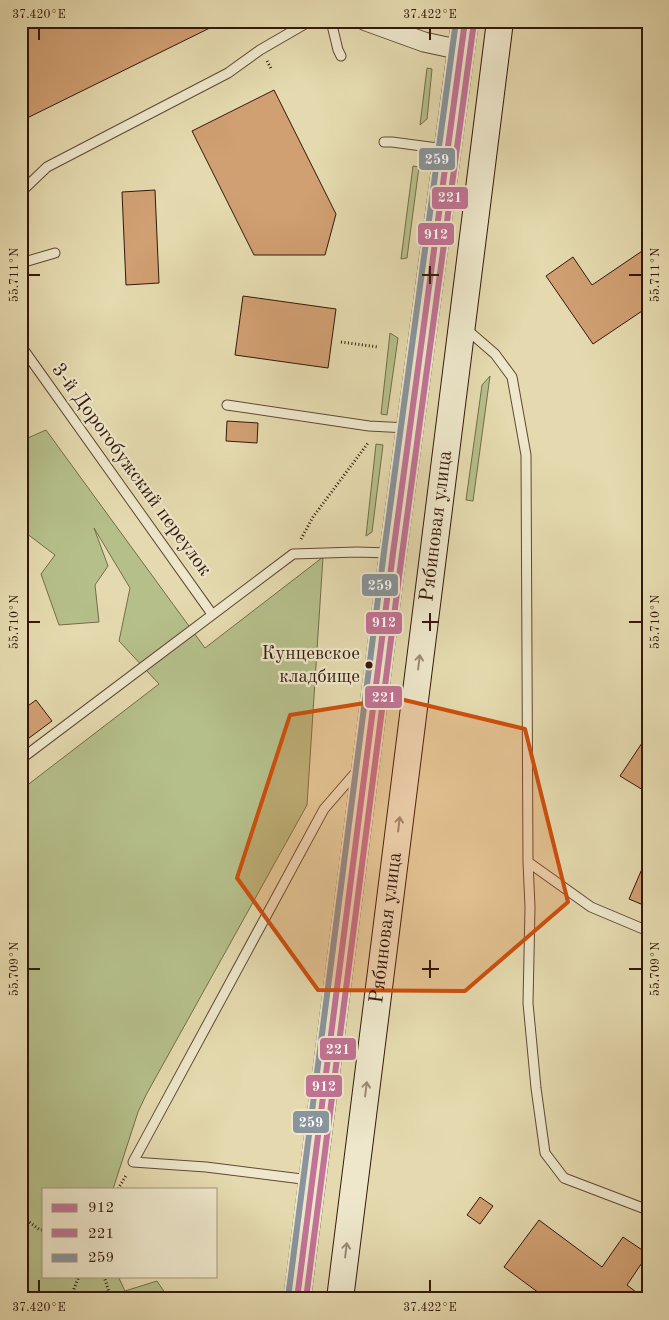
<svg xmlns="http://www.w3.org/2000/svg" width="669" height="1320" viewBox="0 0 669 1320" font-family="'Old Standard TT',serif">
<style>
.green{fill:#b5bf8a;stroke:#746c4a}
.building{fill:#d09f72;stroke:#34180b}
.lines{fill:none;stroke-linecap:round;stroke-linejoin:round}
.lane-casing{stroke:#604834;stroke-width:11}
.street-casing{stroke:#604834;stroke-width:21}
.secondary-casing{stroke:#34180b;stroke-width:28}
.path{stroke:#34180b;stroke-width:3;stroke-dasharray:1 2.5;stroke-linecap:butt}
.lane{stroke:#eee7cb;stroke-width:9}
.street{stroke:#eee7cb;stroke-width:19}
.secondary{stroke:#eee7cb;stroke-width:26}
.bus-1-casing{stroke:#eee7cb;stroke-width:10}
.bus-2-casing{stroke:#eee7cb;stroke-width:10}
.bus-3-casing{stroke:#eee7cb;stroke-width:10}
.bus-1{stroke:#c27396;stroke-width:6}
.bus-2{stroke:#c27396;stroke-width:6}
.bus-3{stroke:#89949d;stroke-width:6}
.oneway{stroke:#9a8a75}
.marked{fill:#cd4f0c;fill-opacity:0.2;stroke:#cd4f0c;stroke-width:4;stroke-linejoin:round}
.ticks{fill:none;stroke:#34180b;stroke-width:2}
.bus-dot{fill:#34180b;stroke:#eee7cb;stroke-width:2}
.labels{text-anchor:middle;dominant-baseline:central;stroke-width:4.5;stroke-linejoin:round;paint-order:stroke}
.bus-label{font-size:19px;fill:#34180b;stroke:#eee7cb;text-anchor:end}
.street-label{font-size:20px;fill:#34180b;stroke:#eee7cb}
.line-badge{stroke:#eee7cb;stroke-width:2}
.badge-label{font-size:14px;text-anchor:middle;font-weight:bold;fill:#fff}
.neatline{fill:none;stroke:#34180b;stroke-width:2}
.ticks-label{font-size:12px;text-anchor:middle;fill:#34180b}
</style>
<rect width="100%" height="100%" fill="#e5daaf"/>
<filter id="stains"><feTurbulence type="fractalNoise" baseFrequency=".004" numOctaves="4"/><feColorMatrix values="0 0 0 0 .2 0 0 0 0 .09 0 0 0 0 .02 0 0 0 .5 -.17"/></filter>
<radialGradient id="worn" r=".72"><stop offset=".6" stop-color="#630" stop-opacity="0"/><stop offset="1" stop-color="#630" stop-opacity=".3"/></radialGradient>
<path class="green" d="M 427,68 L 432,69 L 427,119 L 420,125 Z
M 413,166 L 419,167 L 407,258 L 401,259 Z
M 390,333 L 398,338 L 387,415 L 381,414 Z
M 490,376 L 473,501 L 466,500 L 482,385 Z
M 46,430 L 205,648 L 323,557 L 307,805 L 146,1095 L 138,1112 L 113,1189 L 44,1189 L 44,1276 L 118,1276 L 125,1291 L 157,1281 L 169,1299 L 21,1299 L 21,790 L 159,684 L 119,641 L 130,588 L 94,528 L 108,566 L 95,585 L 99,622 L 59,625 L 41,574 L 55,555 L 26,533 L 21,534 L 21,441 Z
M 376,444 L 383,445 L 372,532 L 366,536 Z"/>
<path class="building" d="M 21,21 L 224,21 L 21,121 Z
M 274,90 L 336,214 L 325,255 L 254,255 L 192,131 Z
M 155,190 L 159,283 L 126,285 L 122,192 Z
M 648,247 L 648,307 L 593,344 L 546,276 L 573,257 L 592,285 Z
M 243,296 L 336,309 L 328,368 L 235,355 Z
M 227,421 L 258,423 L 257,443 L 226,441 Z
M 36,700 L 52,721 L 21,744 L 21,711 Z
M 648,734 L 648,793 L 620,776 Z
M 648,855 L 648,907 L 629,899 Z
M 480,1197 L 493,1206 L 480,1224 L 467,1215 Z
M 539,1220 L 602,1267 L 623,1237 L 648,1254 L 627,1285 L 645,1299 L 547,1299 L 504,1267 Z"/>
<g class="lines">
<g class="lane-casing">
<path id="lane" d="M 331,21 L 338,50 L 341,56
M 384,142 L 392,142 L 445,149
M 21,192 L 47,167 L 228,73 L 260,50 L 310,21
M 21,263 L 55,253
M 465,328 L 495,354 L 512,377 L 526,455 L 528,862 L 530,907 L 528,1003 L 536,1088 L 545,1153 L 564,1178 L 648,1210
M 21,346 L 212,614
M 227,405 L 369,426 L 407,428
M 21,759 L 293,554 L 357,552 L 390,553
M 528,862 L 591,907 L 648,931
M 310,1180 L 206,1167 L 133,1162 L 324,809 L 357,771"/>
</g>
<g class="street-casing">
<path id="street" d="M 366,21 L 424,42 L 461,50"/>
</g>
<g class="secondary-casing">
<g id="secondary">
<path d="M 297,1299 L 393,553 L 465,21"/>
<path id="s1" d="M 340,1299 L 500,21"/>
</g>
</g>
<path class="path" d="M 267,61 L 272,70
M 341,342 L 378,347
M 301,539 L 313,517 L 368,443
M 118,1189 L 127,1174
M 21,1216 L 40,1230 L 44,1230
M 104,1276 L 111,1299
M 70,1299 L 79,1276"/>
<use href="#lane" class="lane"/>
<use href="#street" class="street"/>
<use href="#secondary" class="secondary"/>
<g class="bus-1-casing">
<path id="bus-1" d="M 297,1299 L 393,553 L 465,21"/>
</g>
<g class="bus-2-casing">
<path id="bus-2" d="M 306,1299 L 402,554 L 474,22"/>
</g>
<g class="bus-3-casing">
<path id="bus-3" d="M 288,1298 L 384,552 L 456,21"/>
</g>
<use href="#bus-1" class="bus-1"/>
<use href="#bus-2" class="bus-2"/>
<use href="#bus-3" class="bus-3"/>
</g>
<defs><path id="oneway-shaft" d="M-6 0H5M1.5-3L5.5 0L1.5 3" fill="none" stroke-width="1.6" stroke-linecap="round" stroke-linejoin="round" transform="scale(1.25)"/></defs>
<g class="oneway">
<use href="#oneway-shaft" transform="translate(419 662) rotate(-83)"/>
<use href="#oneway-shaft" transform="translate(399 824) rotate(-83)"/>
<use href="#oneway-shaft" transform="translate(366 1089) rotate(-83)"/>
<use href="#oneway-shaft" transform="translate(346 1250) rotate(-83)"/>
</g>
<path class="marked" d="M 396,698 L 525,729 L 568,902 L 465,991 L 318,990 L 237,878 L 290,715 Z"/>
<path class="ticks" d="M 39,28 L 39,40M 430,28 L 430,40M 430,266 L 430,284M 28,275 L 40,275M 422,275 L 439,275M 629,275 L 642,275M 430,613 L 430,631M 28,622 L 40,622M 422,622 L 439,622M 629,622 L 642,622M 430,960 L 430,978M 28,969 L 40,969M 422,969 L 439,969M 629,969 L 642,969M 39,1280 L 39,1292M 430,1280 L 430,1292"/>
<circle class="bus-dot" cx="369" cy="665" r="4.5"/>
<g class="labels">
<g class="bus-label">
<text x="360" y="654">Кунцевское<tspan x="360" dy="23">кладбище</tspan></text>
</g>
<g class="street-label">
<text transform="translate(131 470) rotate(54)">3-й Дорогобужский переулок</text>
<text stroke="none"><textPath href="#s1" startOffset="779">Рябиновая улица</textPath></text>
<text stroke="none"><textPath href="#s1" startOffset="374">Рябиновая улица</textPath></text>
</g>
</g>
<g class="line-badge">
<rect x="418" y="147" width="38" height="24" rx="5" fill="#89949d"/>
<rect x="431" y="186" width="38" height="24" rx="5" fill="#c27396"/>
<rect x="417" y="222" width="38" height="24" rx="5" fill="#c27396"/>
<rect x="361" y="573" width="38" height="24" rx="5" fill="#89949d"/>
<rect x="365" y="611" width="38" height="24" rx="5" fill="#c27396"/>
<rect x="364" y="685" width="39" height="24" rx="5" fill="#c27396"/>
<rect x="319" y="1037" width="38" height="24" rx="5" fill="#c27396"/>
<rect x="305" y="1074" width="38" height="24" rx="5" fill="#c27396"/>
<rect x="292" y="1110" width="38" height="24" rx="5" fill="#89949d"/>
</g>
<g class="badge-label">
<text x="437" y="164">259</text>
<text x="450" y="202">221</text>
<text x="436" y="239">912</text>
<text x="380" y="590">259</text>
<text x="384" y="627">912</text>
<text x="384" y="702">221</text>
<text x="338" y="1054">221</text>
<text x="324" y="1091">912</text>
<text x="311" y="1127">259</text>
</g>
<rect width="669" height="1320" fill="none" stroke="#e5daaf" stroke-width="55"/>
<rect x="42" y="1188" width="175" height="90" fill="#eee7cb" stroke="#a4947e"/>
<rect x="52" y="1204" width="25" height="8" fill="#c27396" stroke="#a4947e"/>
<text x="88" y="1212" font-size="15" fill="#34180b">912</text>
<rect x="52" y="1229" width="25" height="8" fill="#c27396" stroke="#a4947e"/>
<text x="88" y="1238" font-size="15" fill="#34180b">221</text>
<rect x="52" y="1254" width="25" height="8" fill="#89949d" stroke="#a4947e"/>
<text x="88" y="1262" font-size="15" fill="#34180b">259</text>
<rect x="28" y="28" width="614" height="1264" class="neatline"/>
<g class="ticks-label">
<text x="39" y="18">37.420°E</text>
<text x="430" y="18">37.422°E</text>
<text transform="translate(14 275) rotate(-90)" y="4">55.711°N</text>
<text transform="translate(655 275) rotate(-90)" y="4">55.711°N</text>
<text transform="translate(14 622) rotate(-90)" y="4">55.710°N</text>
<text transform="translate(655 622) rotate(-90)" y="4">55.710°N</text>
<text transform="translate(14 969) rotate(-90)" y="4">55.709°N</text>
<text transform="translate(655 969) rotate(-90)" y="4">55.709°N</text>
<text x="39" y="1311">37.420°E</text>
<text x="430" y="1311">37.422°E</text>
</g>
<rect width="100%" height="100%" filter="url(#stains)"/>
<rect width="100%" height="100%" fill="url(#worn)"/>
</svg>
